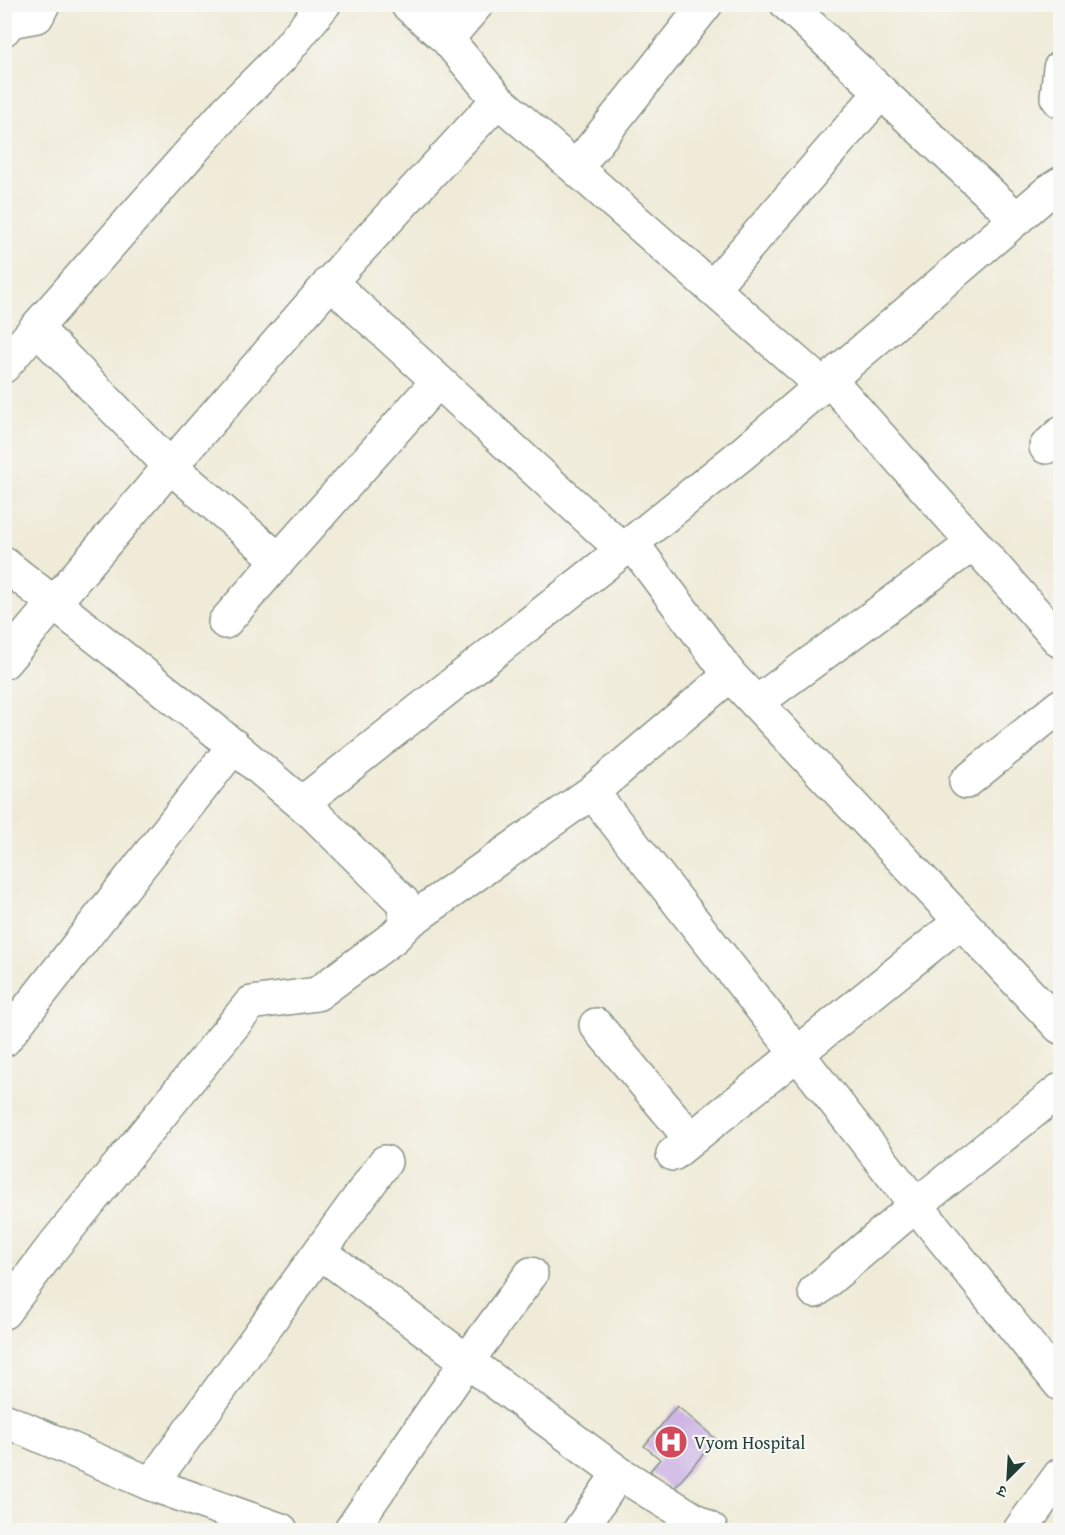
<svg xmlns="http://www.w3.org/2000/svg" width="1065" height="1535" viewBox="0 0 1065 1535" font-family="'Gentium Book Plus','Noto Serif Devanagari',serif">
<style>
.building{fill:#ceb5e5}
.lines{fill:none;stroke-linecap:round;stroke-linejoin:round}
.minor-casing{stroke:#889486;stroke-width:36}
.minor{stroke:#fff;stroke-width:33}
.labels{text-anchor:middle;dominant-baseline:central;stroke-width:4.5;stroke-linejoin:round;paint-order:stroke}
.poi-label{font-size:18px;fill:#1f3d34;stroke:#f6f6f2;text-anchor:start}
</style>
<rect width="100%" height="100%" fill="#f6f6f2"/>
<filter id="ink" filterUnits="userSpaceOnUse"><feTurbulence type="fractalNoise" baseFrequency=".0167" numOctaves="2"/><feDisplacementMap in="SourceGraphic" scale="12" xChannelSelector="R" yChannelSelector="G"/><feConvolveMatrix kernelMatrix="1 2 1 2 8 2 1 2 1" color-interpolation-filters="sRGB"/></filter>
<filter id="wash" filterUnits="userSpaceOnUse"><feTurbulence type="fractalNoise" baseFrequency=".008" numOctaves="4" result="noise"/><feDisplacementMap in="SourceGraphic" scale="24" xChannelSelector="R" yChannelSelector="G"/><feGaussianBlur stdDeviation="1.35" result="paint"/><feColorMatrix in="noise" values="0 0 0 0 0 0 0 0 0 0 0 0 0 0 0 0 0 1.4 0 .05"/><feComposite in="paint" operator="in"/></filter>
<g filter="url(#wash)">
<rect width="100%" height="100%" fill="#f0ebd8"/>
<g id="blocks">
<path class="building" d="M 677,1406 L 716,1439 L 673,1490 L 650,1471 L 660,1459 L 644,1446 Z"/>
</g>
</g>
<g filter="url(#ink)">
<use href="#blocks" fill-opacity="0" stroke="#889486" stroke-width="1.5"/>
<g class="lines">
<g class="minor-casing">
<path id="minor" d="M 787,4 L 1017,219
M 4,29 L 10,21 L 37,16 L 43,4
M 447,39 L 477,4
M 1060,68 L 1057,97 L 1060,101
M 498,100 L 822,385
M 576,168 L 706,4
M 712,288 L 881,92
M 36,328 L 228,110 L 281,57 L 324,4
M 4,366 L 36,328 L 171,467 L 279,560 L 437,382
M 829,379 L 1060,641
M 1046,447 L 1060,434
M 632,543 L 730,675 L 592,792 L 916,1205 L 1060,1384
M 623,550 L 742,454 L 1048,192 L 1060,184
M 4,564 L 212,728 L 314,814 L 403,902 L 407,923 L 394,937 L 317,994 L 251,1003 L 52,1248 L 4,1312
M 225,622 L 279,560
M 4,662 L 161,477 L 349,261 L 498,100 L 447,39 L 407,4
M 730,675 L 1060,1027
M 756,703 L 974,543
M 966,782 L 1060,706
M 302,803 L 623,550 L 330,282
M 407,923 L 592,792
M 596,1025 L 691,1139
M 4,1040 L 234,746
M 673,1154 L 961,921
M 320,1252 L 467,1361 L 531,1274
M 815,1291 L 916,1205 L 1060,1090
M 4,1420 L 151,1484 L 281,1530
M 151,1484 L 385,1162
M 351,1530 L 467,1361 L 619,1473 L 711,1530
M 580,1530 L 619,1473
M 1020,1530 L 1060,1475"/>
</g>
<use href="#minor" class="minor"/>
</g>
</g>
<defs>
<g id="hospital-disc" transform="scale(1.725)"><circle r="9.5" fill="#d1495b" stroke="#f6f6f2"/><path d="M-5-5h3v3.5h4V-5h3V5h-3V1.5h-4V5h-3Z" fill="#fff"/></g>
</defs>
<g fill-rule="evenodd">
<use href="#hospital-disc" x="671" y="1442"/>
</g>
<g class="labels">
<g class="poi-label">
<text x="694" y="1442">Vyom Hospital</text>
</g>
</g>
<rect width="1065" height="1535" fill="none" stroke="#f6f6f2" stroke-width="24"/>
<g transform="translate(1008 1478) rotate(204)" stroke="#f6f6f2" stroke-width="4.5" paint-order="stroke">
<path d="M0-4.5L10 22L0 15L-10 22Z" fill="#1f3d34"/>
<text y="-9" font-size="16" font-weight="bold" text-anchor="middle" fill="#1f3d34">उ</text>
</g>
</svg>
